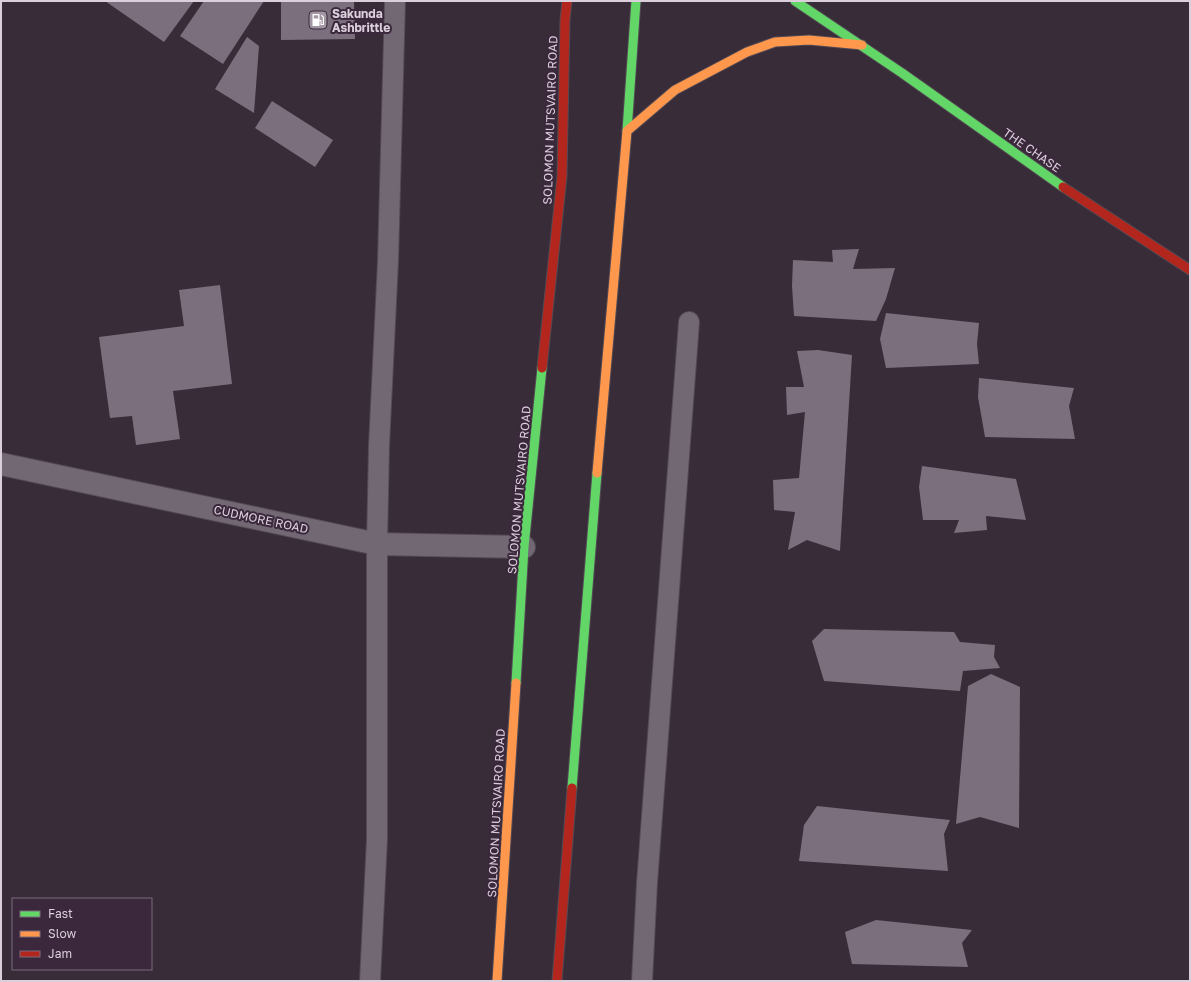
<svg xmlns="http://www.w3.org/2000/svg" width="1191" height="982" viewBox="0 0 1191 982" font-family="'Golos Text',sans-serif">
<style>
.building{fill:#7c6f7d}
.lines{fill:none;stroke-linecap:round;stroke-linejoin:round}
.lane-casing{stroke:#534a54;stroke-width:22}
.street-casing{stroke:#534a54;stroke-width:24}
.fast-casing{stroke:#534a54;stroke-width:11}
.slow-casing{stroke:#534a54;stroke-width:11}
.jam-casing{stroke:#534a54;stroke-width:11}
.lane{stroke:#726873;stroke-width:20}
.street{stroke:#726873;stroke-width:22}
.fast{stroke:#63d668;stroke-width:9}
.slow{stroke:#ff974d;stroke-width:9}
.jam{stroke:#b3261e;stroke-width:9}
.labels{text-anchor:middle;dominant-baseline:central;stroke-width:4;stroke-linejoin:round;paint-order:stroke}
.poi-label{font-size:12px;font-weight:bold;fill:#dbcfdb;stroke:#3b283c;text-anchor:start}
.street-label{font-size:12px;fill:#dbcfdb;stroke:#3b283c}
</style>
<rect width="100%" height="100%" fill="#372c38"/>
<path class="building" d="M 105,1 L 194,1 L 164,42 Z
M 204,1 L 264,1 L 223,64 L 180,36 Z
M 281,1 L 354,1 L 355,39 L 281,40 Z
M 247,37 L 259,46 L 254,113 L 215,89 Z
M 272,101 L 333,140 L 315,167 L 255,128 Z
M 859,249 L 853,269 L 895,268 L 886,299 L 876,321 L 794,316 L 792,286 L 793,260 L 833,262 L 832,250 Z
M 220,285 L 232,384 L 173,391 L 180,439 L 136,445 L 132,416 L 110,418 L 99,337 L 184,326 L 179,290 Z
M 886,313 L 979,323 L 977,344 L 979,364 L 886,368 L 880,339 Z
M 818,350 L 852,355 L 840,551 L 807,540 L 788,550 L 795,512 L 774,510 L 773,480 L 799,478 L 805,412 L 787,415 L 786,387 L 804,387 L 797,351 Z
M 979,378 L 1074,388 L 1069,406 L 1075,439 L 985,437 L 978,397 Z
M 922,466 L 1016,479 L 1026,520 L 986,516 L 987,530 L 954,533 L 959,520 L 923,520 L 919,487 Z
M 824,629 L 954,632 L 960,642 L 995,645 L 994,657 L 1000,668 L 963,671 L 960,691 L 824,681 L 812,641 Z
M 991,674 L 1020,687 L 1019,828 L 980,817 L 956,824 L 968,686 Z
M 817,806 L 950,820 L 944,834 L 948,871 L 799,861 L 804,825 Z
M 876,920 L 972,930 L 962,943 L 968,967 L 852,964 L 845,932 Z"/>
<g class="lines">
<g class="lane-casing">
<path id="lane" d="M 370,981 L 377,839 L 377,544 L 379,446 L 388,261 L 395,1
M 642,981 L 647,883 L 689,322"/>
</g>
<g class="street-casing">
<path id="street" d="M 1,464 L 377,544 L 524,547"/>
</g>
<g class="fast-casing">
<path id="fast" d="M 795,1 L 902,73 L 1063,187
M 627,131 L 636,1
M 516,683 L 524,547 L 542,368
M 572,788 L 597,473"/>
</g>
<g class="slow-casing">
<path id="slow" d="M 627,131 L 675,90 L 747,52 L 775,42 L 809,40 L 862,45
M 597,473 L 627,131
M 497,981 L 516,683"/>
</g>
<g class="jam-casing">
<path id="jam" d="M 1063,187 L 1190,270
M 542,368 L 562,176 L 565,20 L 567,1
M 557,981 L 572,788"/>
</g>
<use href="#lane" class="lane"/>
<use href="#street" class="street"/>
<use href="#fast" class="fast"/>
<use href="#slow" class="slow"/>
<use href="#jam" class="jam"/>
</g>
<defs>
<g id="fuel-square" transform="scale(1)"><rect x="-9" y="-9" width="18" height="18" rx="4" fill="#a296a2" stroke="#3b283c"/><path d="M-5.5-6h7V0h2V4h1.3V-2.5L3-4.5l.8-.8L6-3V5H2.5V1h-1V6h-7ZM-4.2-4.7v3.2H.2V-4.7Z" fill="#fff"/></g>
</defs>
<g fill-rule="evenodd">
<use href="#fuel-square" x="318" y="20"/>
</g>
<g class="labels">
<g class="poi-label">
<text x="332" y="13">Sakunda<tspan x="332" dy="14">Ashbrittle</tspan></text>
</g>
<g class="street-label">
<text transform="translate(550 120) rotate(-88)">SOLOMON MUTSVAIRO ROAD</text>
<text transform="translate(1032 150) rotate(35)">THE CHASE</text>
<text transform="translate(519 490) rotate(-85)">SOLOMON MUTSVAIRO ROAD</text>
<text transform="translate(261 519) rotate(12)">CUDMORE ROAD</text>
<text transform="translate(496 813) rotate(-87)">SOLOMON MUTSVAIRO ROAD</text>
</g>
</g>
<rect width="1191" height="982" fill="none" stroke="#dbcfdb" stroke-width="4"/>
<rect x="12" y="898" width="140" height="72" fill="#3b283c" stroke="#7b6b7c"/>
<rect x="20" y="911" width="20" height="6" fill="#63d668" stroke="#7b6b7c"/>
<text x="48" y="918" font-size="12" fill="#dbcfdb">Fast</text>
<rect x="20" y="931" width="20" height="6" fill="#ff974d" stroke="#7b6b7c"/>
<text x="48" y="938" font-size="12" fill="#dbcfdb">Slow</text>
<rect x="20" y="951" width="20" height="6" fill="#b3261e" stroke="#7b6b7c"/>
<text x="48" y="958" font-size="12" fill="#dbcfdb">Jam</text>
</svg>
